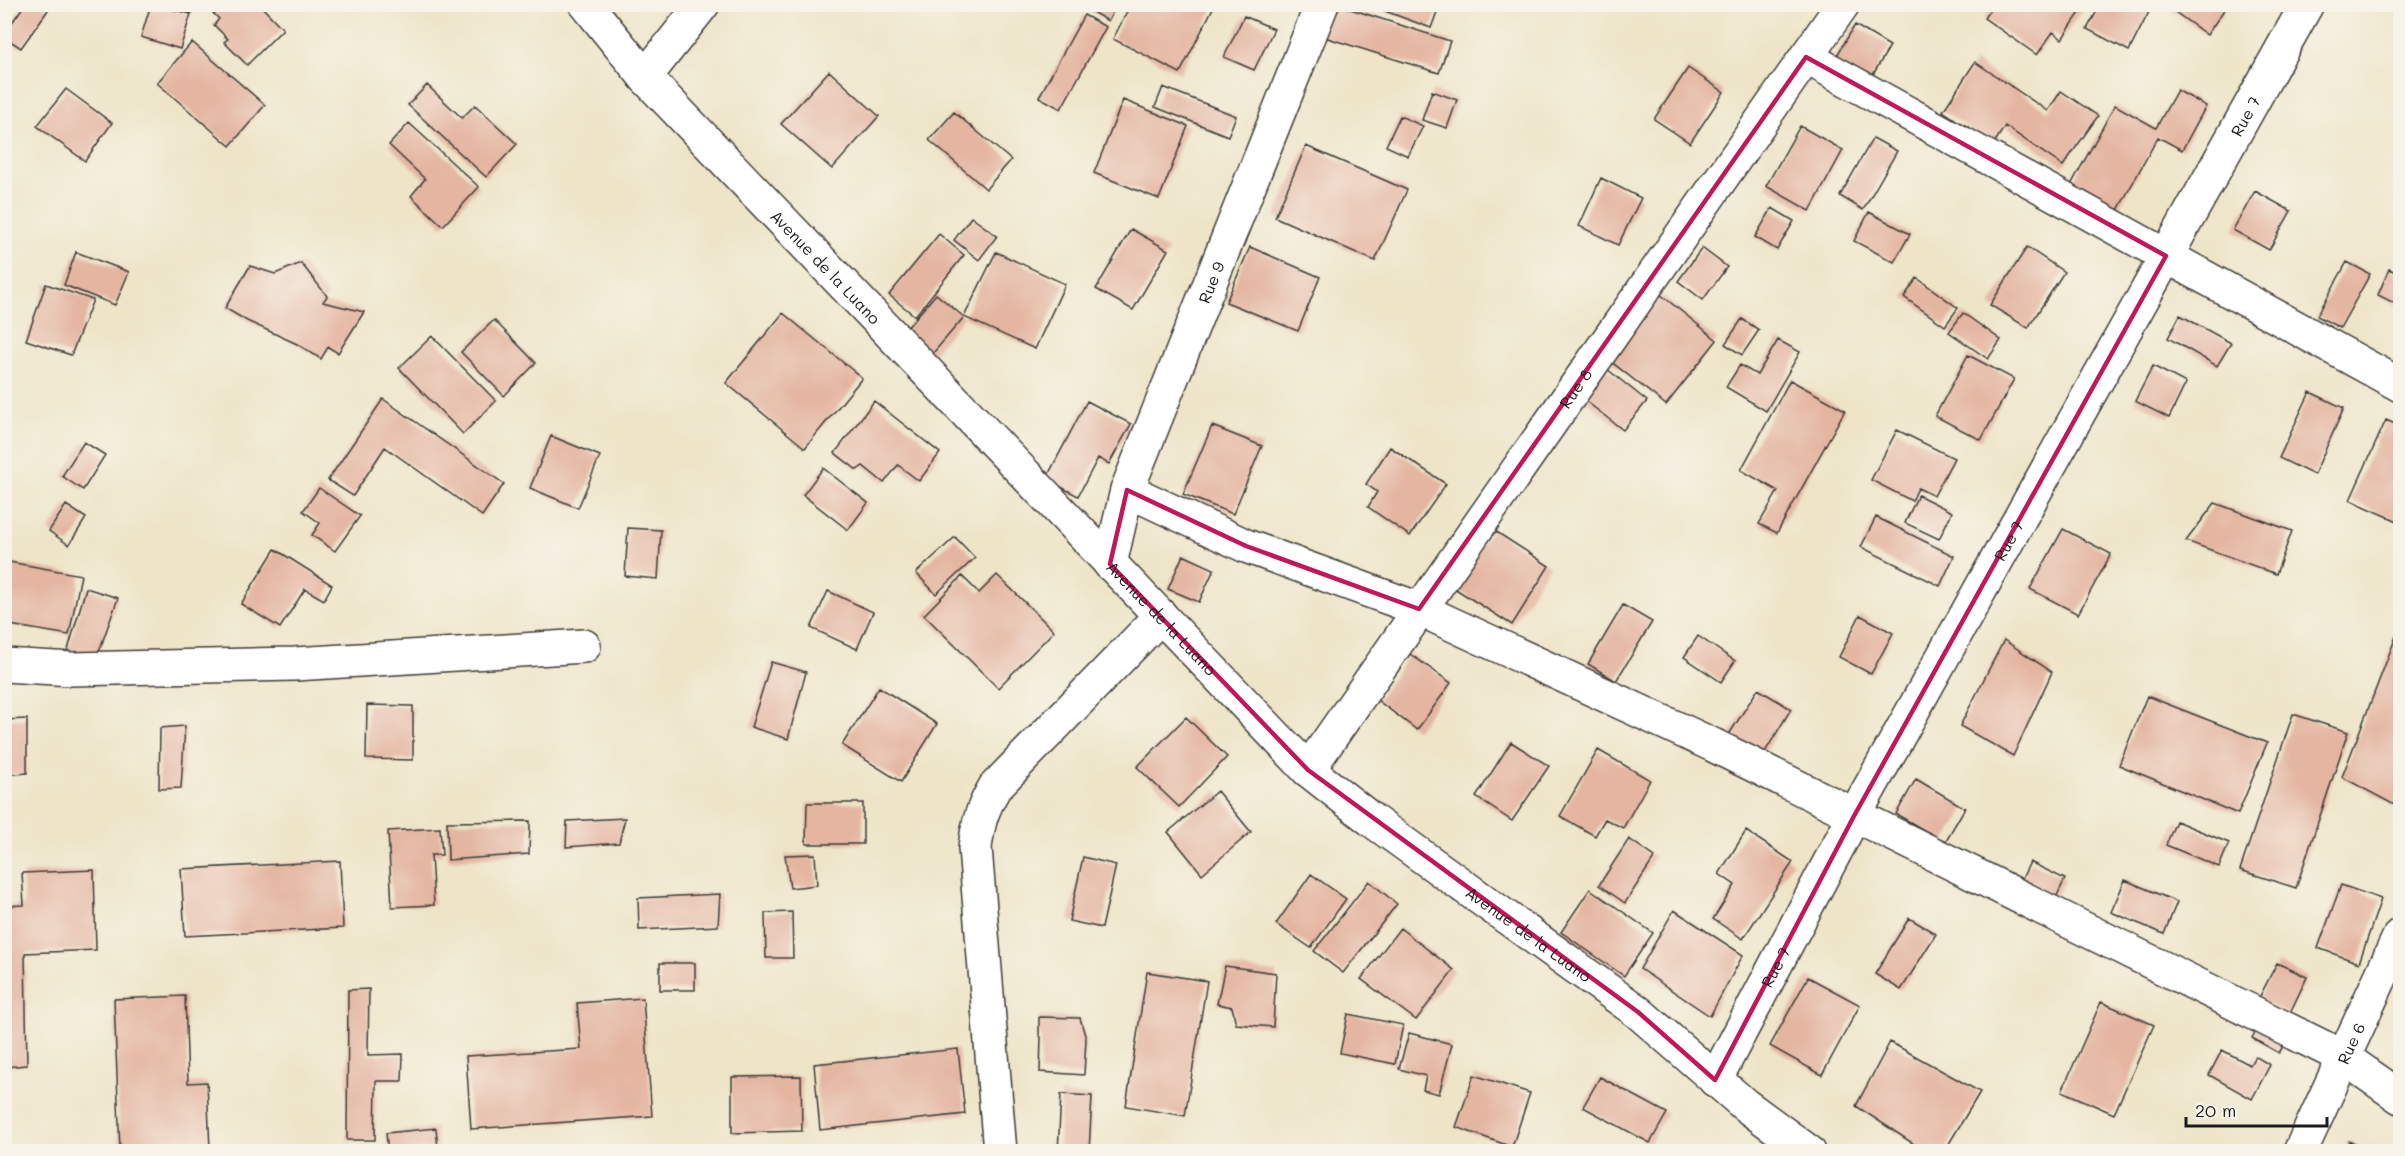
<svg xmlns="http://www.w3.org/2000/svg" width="2405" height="1156" viewBox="0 0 2405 1156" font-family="Mali,sans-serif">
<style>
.building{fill:#e4b5a1}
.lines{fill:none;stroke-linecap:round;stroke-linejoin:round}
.minor-casing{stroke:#3c3a36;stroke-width:36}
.minor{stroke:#fff;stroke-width:33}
.marked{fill:none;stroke:#c2185b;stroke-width:4.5;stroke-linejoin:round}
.labels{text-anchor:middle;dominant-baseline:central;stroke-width:4.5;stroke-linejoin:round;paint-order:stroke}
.street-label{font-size:16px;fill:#1c1c1c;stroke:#f7f3e8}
</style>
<rect width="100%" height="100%" fill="#f7f3e8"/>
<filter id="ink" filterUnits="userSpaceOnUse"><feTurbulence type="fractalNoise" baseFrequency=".0167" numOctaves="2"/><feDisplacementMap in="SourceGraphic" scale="12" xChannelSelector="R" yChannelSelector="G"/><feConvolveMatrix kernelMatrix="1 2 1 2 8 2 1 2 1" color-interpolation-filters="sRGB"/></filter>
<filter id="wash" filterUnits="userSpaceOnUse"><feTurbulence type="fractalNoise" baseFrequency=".008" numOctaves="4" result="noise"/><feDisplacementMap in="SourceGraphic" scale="24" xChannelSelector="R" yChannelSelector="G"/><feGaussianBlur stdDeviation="1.35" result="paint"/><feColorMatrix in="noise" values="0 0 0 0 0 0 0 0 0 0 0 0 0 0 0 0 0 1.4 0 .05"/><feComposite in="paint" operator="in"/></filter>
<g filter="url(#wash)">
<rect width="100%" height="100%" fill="#eee5c9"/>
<g id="blocks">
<path class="building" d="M 25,4 L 41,4 L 48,10 L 21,48 L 4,37 L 4,34 Z
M 151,4 L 191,14 L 180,49 L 141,37 Z
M 175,4 L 197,4 L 191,14 Z
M 204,4 L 259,4 L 283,29 L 247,65 L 224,42 L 228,39 L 214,25 L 219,19 Z
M 1078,4 L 1117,4 L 1108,21 Z
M 1131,4 L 1207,4 L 1213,8 L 1180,73 L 1113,39 Z
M 1335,4 L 1450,41 L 1439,73 L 1318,35 Z
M 1366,4 L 1440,4 L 1431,28 Z
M 1994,4 L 2086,4 L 2062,39 L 2053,32 L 2037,55 L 1984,18 Z
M 2101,4 L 2153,4 L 2129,51 L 2087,29 Z
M 2164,4 L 2228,4 L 2207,35 Z
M 4,5 L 12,5 L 4,16 Z
M 1084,15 L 1106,27 L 1061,109 L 1039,97 Z
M 1244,16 L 1274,29 L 1254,70 L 1224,57 Z
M 1855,25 L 1890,46 L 1868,83 L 1833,62 Z
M 192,42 L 265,105 L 230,146 L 157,83 Z
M 1975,62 L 2048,111 L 2061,91 L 2098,116 L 2063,166 L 2005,126 L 1993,145 L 1943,111 Z
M 1688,68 L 1724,92 L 1690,143 L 1654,119 Z
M 829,71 L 879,116 L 832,169 L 781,124 Z
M 427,85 L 462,118 L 475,105 L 517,144 L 486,177 L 408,105 Z
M 1163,87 L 1236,116 L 1228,136 L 1155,107 Z
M 66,89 L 112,123 L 85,161 L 37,126 Z
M 2177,90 L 2206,106 L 2182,150 L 2158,137 L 2118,210 L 2071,185 L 2115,105 L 2156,128 Z
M 1432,91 L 1457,100 L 1447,128 L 1422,120 Z
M 1123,100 L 1188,126 L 1159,199 L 1094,173 Z
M 954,112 L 1011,160 L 986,189 L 929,140 Z
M 1400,116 L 1423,126 L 1408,156 L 1386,146 Z
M 409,123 L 479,187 L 443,226 L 411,196 L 425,179 L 389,145 Z
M 1800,126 L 1843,150 L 1810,211 L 1766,186 Z
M 4,133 L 10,135 L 4,146 Z
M 1873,138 L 1897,151 L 1863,210 L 1840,196 Z
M 1306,146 L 1407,190 L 1375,261 L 1275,217 Z
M 1601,178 L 1641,198 L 1618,245 L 1579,226 Z
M 2255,191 L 2291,211 L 2269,250 L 2233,230 Z
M 1772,208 L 1794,221 L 1777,250 L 1755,237 Z
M 1869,212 L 1910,234 L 1894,262 L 1854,241 Z
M 971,217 L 997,236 L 979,260 L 954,240 Z
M 1131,229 L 1168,250 L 1133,310 L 1096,289 Z
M 939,234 L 964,255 L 915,316 L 889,295 Z
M 1250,247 L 1320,277 L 1298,331 L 1226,302 Z
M 2027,247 L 2064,272 L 2028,328 L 1990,305 Z
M 1702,248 L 1727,267 L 1703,300 L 1678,281 Z
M 76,252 L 129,272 L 115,305 L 64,285 Z
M 996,252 L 1065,284 L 1035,349 L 964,317 Z
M 2347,262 L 2370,274 L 2340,328 L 2317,316 Z
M 301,263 L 327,296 L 323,302 L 364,312 L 338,353 L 328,347 L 321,359 L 297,344 L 247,321 L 225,308 L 250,266 L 275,274 Z
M 2389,269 L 2400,274 L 2400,306 L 2378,295 Z
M 1917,278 L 1958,308 L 1945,326 L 1904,297 Z
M 46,284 L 93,300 L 71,355 L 26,340 Z
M 1655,290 L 1717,340 L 1666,405 L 1604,356 Z
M 936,294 L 964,317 L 928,359 L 901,335 Z
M 783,313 L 862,378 L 805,448 L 726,383 Z
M 1963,313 L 2001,340 L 1988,359 L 1949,332 Z
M 2180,315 L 2231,343 L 2217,366 L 2168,338 Z
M 1742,319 L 1759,330 L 1742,355 L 1725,344 Z
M 494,320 L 536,363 L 504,396 L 461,352 Z
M 432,336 L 496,401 L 463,434 L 399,368 Z
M 1778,340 L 1800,352 L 1766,411 L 1726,387 L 1740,365 L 1757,375 Z
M 1968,355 L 2014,379 L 1981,440 L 1935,416 Z
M 1597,361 L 1647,401 L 1623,430 L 1573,391 Z
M 2153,366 L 2186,383 L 2169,418 L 2135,401 Z
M 1790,380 L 1845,410 L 1777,533 L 1759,524 L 1778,491 L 1741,470 Z
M 2310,392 L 2344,408 L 2314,475 L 2279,458 Z
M 383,399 L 504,484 L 482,516 L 385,447 L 353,496 L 328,480 Z
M 874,401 L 940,453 L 919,481 L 898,465 L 884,483 L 863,466 L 857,470 L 835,453 Z
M 1087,401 L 1131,424 L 1109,464 L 1098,458 L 1078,496 L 1046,479 Z
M 2386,420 L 2400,426 L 2400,522 L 2350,500 Z
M 1212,426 L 1262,446 L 1233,514 L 1183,494 Z
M 1897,430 L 1954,458 L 1934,496 L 1918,488 L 1912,501 L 1871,480 Z
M 551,436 L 600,456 L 578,508 L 530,488 Z
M 84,442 L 105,455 L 83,490 L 62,476 Z
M 1390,447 L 1446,484 L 1410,536 L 1368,507 L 1377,492 L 1366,484 Z
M 823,468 L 868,503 L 848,530 L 803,495 Z
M 319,488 L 360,516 L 335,551 L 312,535 L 320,523 L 303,511 Z
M 1918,495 L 1952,512 L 1939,539 L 1905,523 Z
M 2215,503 L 2292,531 L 2276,574 L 2186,541 Z
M 66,505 L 86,518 L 69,545 L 49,531 Z
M 1876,517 L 1954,556 L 1940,586 L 1861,547 Z
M 628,528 L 661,530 L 658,579 L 625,576 Z
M 1492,529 L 1549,566 L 1512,625 L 1454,588 Z
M 2063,529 L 2111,554 L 2078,614 L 2030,589 Z
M 955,537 L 975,558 L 936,594 L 916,573 Z
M 275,549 L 332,585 L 324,600 L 305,589 L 280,628 L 241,604 Z
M 1183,555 L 1214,569 L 1199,602 L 1168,589 Z
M 4,561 L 81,575 L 69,635 L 4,624 Z
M 997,575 L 1054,631 L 998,688 L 924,615 L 962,576 L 979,593 Z
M 86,588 L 118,598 L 96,660 L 67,653 Z
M 828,591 L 873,612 L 857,649 L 811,628 Z
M 1623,605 L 1652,622 L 1616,681 L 1588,664 Z
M 1860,615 L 1893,633 L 1871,674 L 1839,657 Z
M 2400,626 L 2400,808 L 2342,777 Z
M 1698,636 L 1735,661 L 1721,682 L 1684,657 Z
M 2004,640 L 2052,672 L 2013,756 L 1960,726 Z
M 1410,654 L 1451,683 L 1417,730 L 1377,700 Z
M 771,662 L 806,672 L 788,739 L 751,727 Z
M 879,687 L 937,724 L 901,782 L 842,745 Z
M 1758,689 L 1791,709 L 1762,757 L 1728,736 Z
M 2147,696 L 2267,743 L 2238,814 L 2119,765 Z
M 367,705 L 413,706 L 413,760 L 366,759 Z
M 2293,714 L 2348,732 L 2296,888 L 2240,870 Z
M 1186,717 L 1227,757 L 1179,807 L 1137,767 Z
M 27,719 L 27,773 L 4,775 L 4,720 Z
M 185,726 L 181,788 L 159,789 L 160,728 Z
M 1511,742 L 1549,766 L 1512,821 L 1476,797 Z
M 1598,750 L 1650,780 L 1623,828 L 1605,819 L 1595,836 L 1560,816 Z
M 1916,779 L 1965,808 L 1945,842 L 1896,814 Z
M 1217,791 L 1251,832 L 1202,874 L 1168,832 Z
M 807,803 L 863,803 L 863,844 L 806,844 Z
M 625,818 L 619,843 L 566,847 L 567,821 Z
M 530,821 L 529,854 L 448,860 L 447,822 Z
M 2176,821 L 2229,843 L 2219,867 L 2166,845 Z
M 440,828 L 442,855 L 431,855 L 434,905 L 392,907 L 388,831 Z
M 1746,831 L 1793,862 L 1743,939 L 1713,919 L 1735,885 L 1719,874 Z
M 1629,839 L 1655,857 L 1625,903 L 1599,885 Z
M 815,854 L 817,885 L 790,888 L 785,855 Z
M 1083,857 L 1116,865 L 1102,928 L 1069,921 Z
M 340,861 L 343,928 L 185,936 L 181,869 Z
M 2030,862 L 2065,879 L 2053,904 L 2018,887 Z
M 94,870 L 96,950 L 25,953 L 27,1065 L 4,1067 L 4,906 L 24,905 L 22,873 Z
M 1311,874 L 1346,899 L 1311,948 L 1276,924 Z
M 2125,880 L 2177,902 L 2164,934 L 2111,912 Z
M 1369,881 L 1397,904 L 1343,973 L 1314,951 Z
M 2341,885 L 2381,899 L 2359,963 L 2318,948 Z
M 1590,889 L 1653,933 L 1624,976 L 1561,932 Z
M 720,894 L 718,926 L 639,930 L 638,898 Z
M 1674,910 L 1743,955 L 1710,1016 L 1640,969 Z
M 792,912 L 793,958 L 766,958 L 765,913 Z
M 1909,918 L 1936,934 L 1901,990 L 1875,974 Z
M 1400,928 L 1454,970 L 1416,1020 L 1361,979 Z
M 660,963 L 695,963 L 695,990 L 660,990 Z
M 2277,963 L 2307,977 L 2289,1015 L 2258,1000 Z
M 1225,966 L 1276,973 L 1273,1027 L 1236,1024 L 1232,1007 L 1217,1004 Z
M 1147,972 L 1207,981 L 1185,1116 L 1126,1106 Z
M 1808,977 L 1860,1005 L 1822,1075 L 1770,1046 Z
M 369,989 L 368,1055 L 403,1054 L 402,1081 L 376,1081 L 375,1140 L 347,1140 L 348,990 Z
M 185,996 L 188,1083 L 207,1082 L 210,1149 L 120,1152 L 114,999 Z
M 643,998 L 652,1116 L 471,1129 L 466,1056 L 581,1049 L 577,1003 Z
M 2101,1002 L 2154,1025 L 2114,1114 L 2062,1091 Z
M 1348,1014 L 1403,1025 L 1395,1064 L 1340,1053 Z
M 1039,1017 L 1080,1018 L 1086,1039 L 1084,1075 L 1040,1072 L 1041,1037 L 1039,1035 Z
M 2262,1020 L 2289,1036 L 2279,1053 L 2252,1038 Z
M 1409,1033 L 1452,1044 L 1439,1094 L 1423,1090 L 1426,1076 L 1399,1069 Z
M 1890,1042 L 1980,1092 L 1944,1152 L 1926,1152 L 1856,1106 Z
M 958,1049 L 965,1114 L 820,1130 L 814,1064 Z
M 2222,1050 L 2250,1065 L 2255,1056 L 2270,1065 L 2252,1099 L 2209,1075 Z
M 1474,1075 L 1530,1093 L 1512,1147 L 1456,1127 Z
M 801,1076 L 802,1131 L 732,1133 L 732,1077 Z
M 1600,1077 L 1667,1113 L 1650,1143 L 1583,1107 Z
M 1061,1094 L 1092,1096 L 1089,1152 L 1058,1152 Z
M 436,1128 L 438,1148 L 388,1152 L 386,1133 Z
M 2349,1141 L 2369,1152 L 2344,1152 Z"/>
</g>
</g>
<g filter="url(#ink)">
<use href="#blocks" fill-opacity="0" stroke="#3c3a36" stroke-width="1.5"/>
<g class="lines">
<g class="minor-casing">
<g id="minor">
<path id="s1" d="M 586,4 L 645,77 L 1308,770 L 1373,821 L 1638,1012 L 1745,1105 L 1809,1152"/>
<path d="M 1806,57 L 2400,385"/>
<path d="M 645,77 L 703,4"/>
<path d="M 1127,490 L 1246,546 L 1419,609 L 1713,745 L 2343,1057 L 2400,1097"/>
<path id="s2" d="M 1110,564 L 1127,490 L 1322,4"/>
<path d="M 4,665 L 72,669 L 295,664 L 584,646"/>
<path id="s3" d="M 1308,770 L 1843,4"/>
<path id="s4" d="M 1715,1080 L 1854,816 L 2307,4"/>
<path d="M 1000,1152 L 975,848 C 978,823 982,809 995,787 L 1161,616"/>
<path id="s5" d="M 2300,1152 L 2400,935"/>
</g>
</g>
<use href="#minor" class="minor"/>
</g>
</g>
<path class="marked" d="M 1806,57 L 2166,256 L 1854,816 L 1715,1080 L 1638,1012 L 1308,770 L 1110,564 L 1127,490 L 1246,546 L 1419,609 Z"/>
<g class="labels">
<g class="street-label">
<text stroke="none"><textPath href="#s4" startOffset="1100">Rue 7</textPath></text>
<text stroke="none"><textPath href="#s1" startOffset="356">Avenue de la Luano</textPath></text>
<text stroke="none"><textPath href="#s2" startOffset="300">Rue 9</textPath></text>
<text stroke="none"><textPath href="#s3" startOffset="466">Rue 8</textPath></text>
<text stroke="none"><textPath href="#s4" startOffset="614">Rue 7</textPath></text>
<text stroke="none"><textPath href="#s1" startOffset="842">Avenue de la Luano</textPath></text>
<text stroke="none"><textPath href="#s1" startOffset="1328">Avenue de la Luano</textPath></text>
<text stroke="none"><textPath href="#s4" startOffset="128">Rue 7</textPath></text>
<text stroke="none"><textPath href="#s5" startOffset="120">Rue 6</textPath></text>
</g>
</g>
<rect width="2405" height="1156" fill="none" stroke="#f7f3e8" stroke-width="24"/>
<path d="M2186 1117v9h141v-9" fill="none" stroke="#1c1c1c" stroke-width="3"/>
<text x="2195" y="1117" font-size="18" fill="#1c1c1c" stroke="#f7f3e8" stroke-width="4.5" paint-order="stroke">20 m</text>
</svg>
